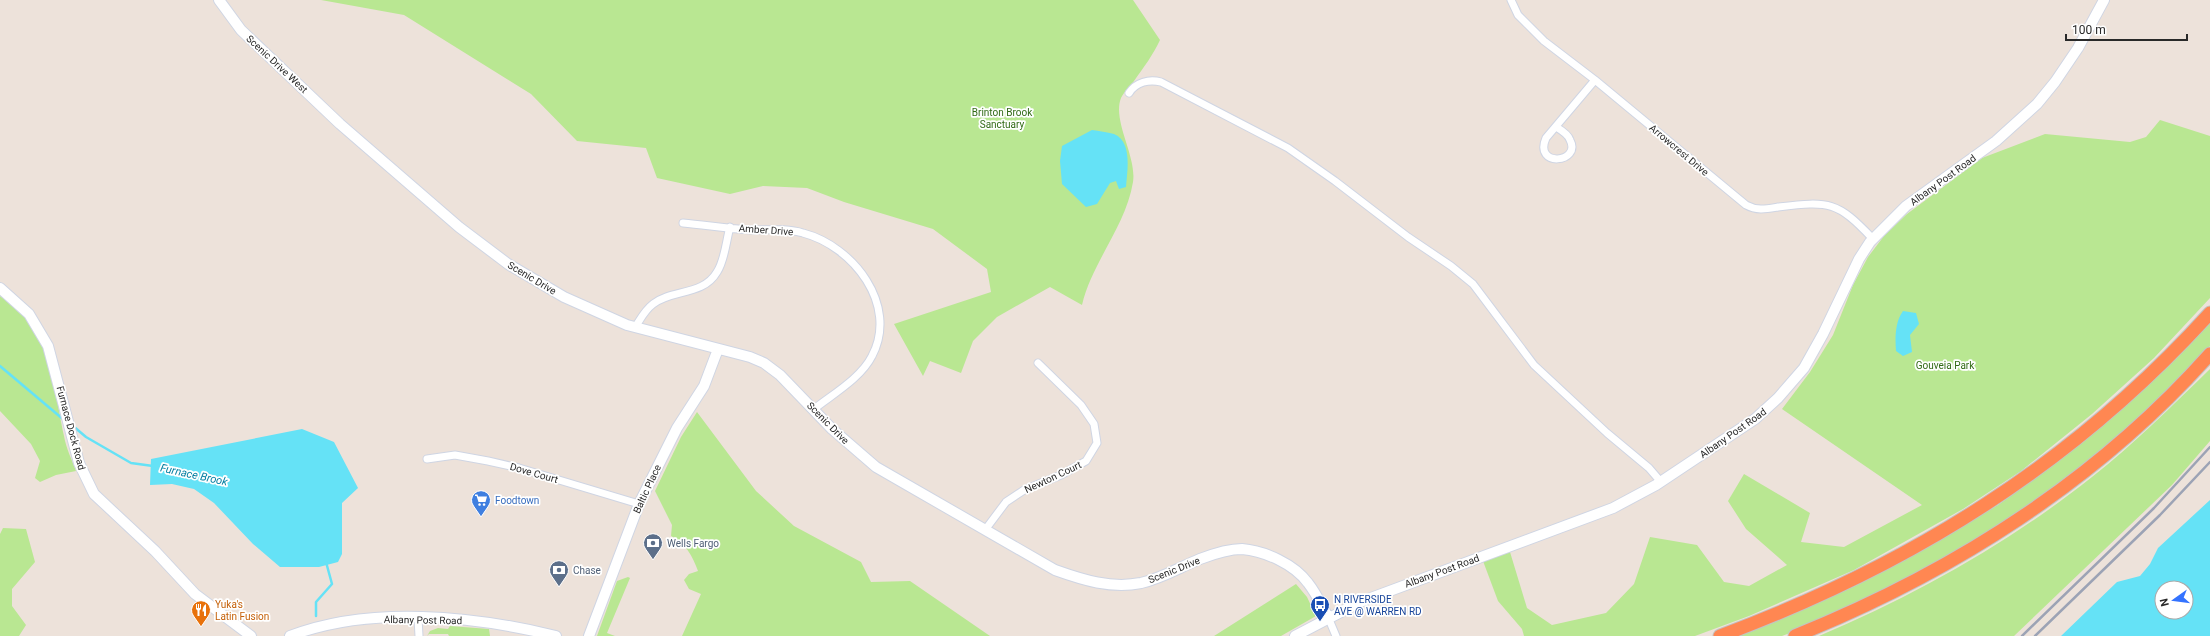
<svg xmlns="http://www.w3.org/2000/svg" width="2210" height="636" viewBox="0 0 2210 636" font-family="Roboto,sans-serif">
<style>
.green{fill:#b9e792}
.water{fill:#65e2f6;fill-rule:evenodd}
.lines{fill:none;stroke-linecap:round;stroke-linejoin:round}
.stream{stroke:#65e2f6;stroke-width:2.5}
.street-casing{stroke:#cfd5e3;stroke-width:9}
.secondary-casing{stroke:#cfd5e3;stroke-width:12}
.highway-casing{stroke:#c3c3c3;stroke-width:15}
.street{stroke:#fff;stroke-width:7}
.secondary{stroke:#fff;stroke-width:10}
.highway{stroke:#ff8752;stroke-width:13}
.rail{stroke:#9ca3b5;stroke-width:2.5}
.labels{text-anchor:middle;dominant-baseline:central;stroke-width:3.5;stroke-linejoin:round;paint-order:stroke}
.street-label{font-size:10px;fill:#292929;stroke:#fff}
.park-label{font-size:10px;fill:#316a15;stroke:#fff}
.shop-label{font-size:10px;fill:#366cbe;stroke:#fff;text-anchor:start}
.service-label{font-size:10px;fill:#4e5e75;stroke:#fff;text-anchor:start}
.transit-label{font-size:10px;fill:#164399;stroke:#fff;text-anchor:start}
.food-label{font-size:10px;fill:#c56008;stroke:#fff;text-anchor:start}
.water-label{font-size:11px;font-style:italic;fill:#047fa2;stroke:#fff}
</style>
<rect width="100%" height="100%" fill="#ede2da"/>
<path class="green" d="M 321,0 L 1133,0 L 1160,40 C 1153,55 1144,67 1134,81 C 1130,86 1124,92 1121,98 C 1112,121 1137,156 1133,182 C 1126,226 1092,262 1082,305 L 1050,287 L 997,317 L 973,341 L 961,373 L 930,361 L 923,376 L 894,324 L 991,292 L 987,269 L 933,229 L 844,202 L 807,188 L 763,186 L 730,194 L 657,178 L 646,148 L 577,141 L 531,94 L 404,15 Z
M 2160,120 L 2210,136 L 2210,298 L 2154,358 L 2092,414 L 2021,471 L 1963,509 L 1854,570 L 1749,616 L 1695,636 L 1524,636 L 1522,629 L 1498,601 L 1483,561 L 1510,552 L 1527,608 L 1552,625 L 1606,613 L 1634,584 L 1650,537 L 1697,545 L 1724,582 L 1749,586 L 1787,565 L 1746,529 L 1728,501 L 1744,474 L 1810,513 L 1801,542 L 1844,547 L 1922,505 L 1782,409 L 1810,372 L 1833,335 L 1853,285 L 1868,257 L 1884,236 L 1907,214 L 1982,158 L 2045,134 L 2130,142 L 2146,137 Z
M 0,296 C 16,308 30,320 39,338 C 54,368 57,404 64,436 C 66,448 72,460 76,471 L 56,475 L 40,482 L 35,478 L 40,461 L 31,444 L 0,411 Z
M 2210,319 L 2210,346 L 2151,407 L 2113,441 L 2062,481 L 2007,520 L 1930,567 L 1811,625 L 1782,636 L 1737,636 L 1855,586 L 1923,550 L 1998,505 L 2051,467 Z
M 2210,369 L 2210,441 L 2172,485 L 2014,636 L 1819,636 C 1916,595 2009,543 2092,477 C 2134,444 2172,406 2210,369 Z
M 697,412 L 756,491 L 794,526 L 861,562 L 871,582 L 910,581 L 990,636 L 682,636 L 701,594 L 689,589 L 684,580 L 689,574 L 698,571 C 693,557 685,542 671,536 L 672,525 L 655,491 L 681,437 Z
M 3,528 L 26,529 L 35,562 L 12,589 L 12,606 L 26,625 L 19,636 L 0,636 L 0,534 Z
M 628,577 L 630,578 L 607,633 L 615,636 L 597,636 L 617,581 Z
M 1296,584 L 1307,597 L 1316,616 L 1281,636 L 1214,636 Z
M 450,626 L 489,629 L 490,636 L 449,636 L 448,634 L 429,634 L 427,636 L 430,631 L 438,628 L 448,629 Z"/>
<path class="water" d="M 1092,130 C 1099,131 1107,132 1114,134 C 1133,142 1127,172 1126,187 L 1119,189 L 1116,181 L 1110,183 L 1097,204 L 1086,207 L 1062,184 L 1060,161 L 1062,146 Z
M 1903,311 L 1916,313 L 1919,324 L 1910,335 L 1912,352 L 1903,356 L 1896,351 C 1895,338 1895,322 1903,311 Z
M 302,429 L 334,442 L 358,488 L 342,503 L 342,554 L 338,562 L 319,567 L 280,567 L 253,544 L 214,503 L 194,489 L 172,484 L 150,485 L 151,459 Z
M 2210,500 L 2210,636 L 2061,636 L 2117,582 L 2140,576 L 2150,564 L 2158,548 ZM 2162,588 L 2186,588 L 2186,612 L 2162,612 Z"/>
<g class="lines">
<path class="stream" d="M 0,366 L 64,420
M 73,426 L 86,437 L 131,463 L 153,466
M 316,616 L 316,602 L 332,584 L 326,562"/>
<g class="street-casing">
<path id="street" d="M 1511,0 L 1518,15 L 1544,41 L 1595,80 L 1746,205 C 1757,211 1766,209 1778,207 C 1830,201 1837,201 1873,239
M 1129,93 C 1136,82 1149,79 1161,82 L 1288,148 L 1335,181 L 1408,237 L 1451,266 L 1473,284 L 1534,365 L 1607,433 L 1649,468 L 1661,482
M 1556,127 C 1561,130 1568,134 1570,140 C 1582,163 1533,168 1546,138 L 1595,80
M 683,223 C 706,225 729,229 752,230 C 769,230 787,228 803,233 C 853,246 899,305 872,356 C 861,378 833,394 814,409
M 636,326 C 641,318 645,310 653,304 C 672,289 703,296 717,272 C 725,260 726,241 730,227
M 427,459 L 455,455 L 488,461 L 519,468 L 639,504
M 985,530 L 1006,502 L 1024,490 L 1061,475 L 1086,461 L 1097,443 L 1094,424 L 1081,405 L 1038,363
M 1328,617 L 1336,636
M 418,618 L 419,636"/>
</g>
<g class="secondary-casing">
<path id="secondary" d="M 219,0 L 241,30 L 340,124 L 459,227 L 508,264 L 564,297 L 627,325 L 750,357 L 764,363 L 780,375 L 832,429 L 876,467 L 1055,570 C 1083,580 1111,589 1141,583 C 1163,578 1180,567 1200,559 C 1213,554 1228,549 1242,549 C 1265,551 1294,564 1308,583 C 1316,593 1322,606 1328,617
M 0,288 L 29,314 L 48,346 L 79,463 L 94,494 L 155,551 L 195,594 L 251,636
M 290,636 C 370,605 474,616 556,636
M 589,636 L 639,504 L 677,428 L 704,386 L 718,349
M 1295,636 L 1360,602 L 1613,508 L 1656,485 L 1755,419 L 1778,398 L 1804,368 L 1823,334 L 1859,259 L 1870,242 L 1906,206 L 1996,141 L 2037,104 L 2055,82 L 2078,48 L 2104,0"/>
</g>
<g class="highway-casing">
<path id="highway" d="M 1720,636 C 1911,565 2073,464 2210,313
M 1795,636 C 1951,573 2097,481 2210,354"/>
</g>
<use href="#street" class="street"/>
<use href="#secondary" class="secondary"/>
<use href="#highway" class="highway"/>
<path class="rail" d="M 2022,636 L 2154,508 L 2210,447
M 2035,636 L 2160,515 L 2210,462"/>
</g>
<defs>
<g id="supermarket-pin" transform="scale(1)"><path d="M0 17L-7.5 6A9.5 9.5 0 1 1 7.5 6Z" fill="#3f7fe0" stroke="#fff"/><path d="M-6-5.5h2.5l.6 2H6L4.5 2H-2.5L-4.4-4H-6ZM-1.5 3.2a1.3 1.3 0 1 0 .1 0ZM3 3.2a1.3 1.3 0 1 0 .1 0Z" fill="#fff"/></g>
<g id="bank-pin" transform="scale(1)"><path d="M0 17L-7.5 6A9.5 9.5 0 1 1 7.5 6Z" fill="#5c6f8a" stroke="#fff"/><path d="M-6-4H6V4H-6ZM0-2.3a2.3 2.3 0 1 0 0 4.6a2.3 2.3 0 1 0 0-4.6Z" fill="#fff"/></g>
<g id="bus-pin" transform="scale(1)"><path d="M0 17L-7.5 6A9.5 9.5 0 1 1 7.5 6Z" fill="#1a4fb4" stroke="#fff"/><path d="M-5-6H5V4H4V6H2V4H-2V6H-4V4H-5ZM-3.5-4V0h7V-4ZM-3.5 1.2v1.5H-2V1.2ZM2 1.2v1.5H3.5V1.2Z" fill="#fff"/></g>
<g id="restaurant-pin" transform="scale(1)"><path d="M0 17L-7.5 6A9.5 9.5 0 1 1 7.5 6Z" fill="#e8710a" stroke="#fff"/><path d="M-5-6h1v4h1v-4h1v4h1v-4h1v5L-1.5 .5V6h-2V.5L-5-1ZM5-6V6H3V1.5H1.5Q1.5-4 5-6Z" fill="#fff"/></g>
</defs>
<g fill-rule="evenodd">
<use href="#supermarket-pin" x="481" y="500"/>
<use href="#bank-pin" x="653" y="543"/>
<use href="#bank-pin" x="559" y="570"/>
<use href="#bus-pin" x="1320" y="605"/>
<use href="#restaurant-pin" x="201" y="610"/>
</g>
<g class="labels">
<g class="street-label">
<text transform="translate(277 64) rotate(43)">Scenic Drive West</text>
<text transform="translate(1679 150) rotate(40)">Arrowcrest Drive</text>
<text transform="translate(1943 180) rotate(-36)">Albany Post Road</text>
<text transform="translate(766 230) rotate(4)">Amber Drive</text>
<text transform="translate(532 278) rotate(31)">Scenic Drive</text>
<text transform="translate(828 423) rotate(45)">Scenic Drive</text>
<text transform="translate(71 428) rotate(75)">Furnace Dock Road</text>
<text transform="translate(1733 433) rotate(-35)">Albany Post Road</text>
<text transform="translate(534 473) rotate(16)">Dove Court</text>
<text transform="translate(1053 477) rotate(-25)">Newton Court</text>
<text transform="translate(647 489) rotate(-65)">Baltic Place</text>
<text transform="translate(1174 570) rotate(-22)">Scenic Drive</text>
<text transform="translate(1442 571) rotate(-20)">Albany Post Road</text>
<text transform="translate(423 620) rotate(1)">Albany Post Road</text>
</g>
<g class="park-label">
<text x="1002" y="112">Brinton Brook<tspan x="1002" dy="12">Sanctuary</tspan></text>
<text x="1945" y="365">Gouveia Park</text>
</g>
<g class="shop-label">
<text x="495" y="500">Foodtown</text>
</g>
<g class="service-label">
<text x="667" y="543">Wells Fargo</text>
<text x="573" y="570">Chase</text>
</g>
<g class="transit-label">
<text x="1334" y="599">N RIVERSIDE<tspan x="1334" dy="12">AVE @ WARREN RD</tspan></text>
</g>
<g class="food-label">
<text x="215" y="604">Yuka's<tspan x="215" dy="12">Latin Fusion</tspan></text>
</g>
<g class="water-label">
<text transform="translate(194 475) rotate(12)">Furnace Brook</text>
</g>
</g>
<g transform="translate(2174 600) rotate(256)"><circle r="19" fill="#ffffff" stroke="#a9a9a9"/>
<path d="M0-3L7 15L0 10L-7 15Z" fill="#3473ff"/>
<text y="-6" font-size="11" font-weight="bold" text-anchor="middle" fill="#292929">N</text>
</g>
<path d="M2066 34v6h121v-6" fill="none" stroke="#292929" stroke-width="2"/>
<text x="2072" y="34" font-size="12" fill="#292929" stroke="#ffffff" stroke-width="3" paint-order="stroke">100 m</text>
</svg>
